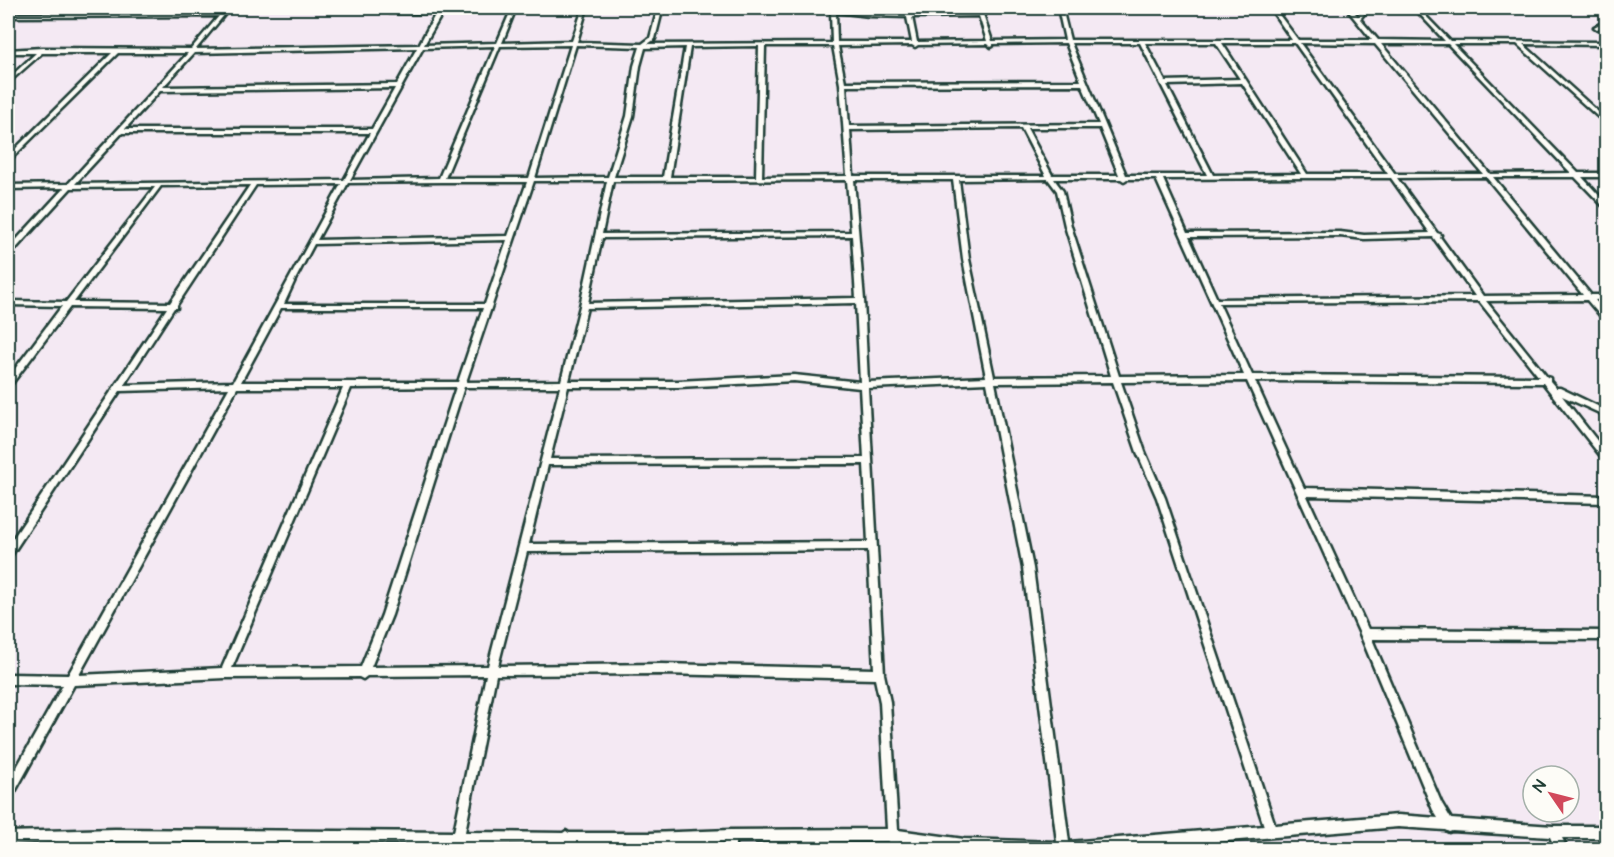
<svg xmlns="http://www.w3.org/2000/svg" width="1614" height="857" viewBox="0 0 1614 857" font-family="'Architects Daughter',sans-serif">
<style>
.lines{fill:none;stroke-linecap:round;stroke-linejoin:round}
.minor-casing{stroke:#1f3d34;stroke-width:5}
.minor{fill:#fdfcf7;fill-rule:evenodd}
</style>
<rect width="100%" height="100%" fill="#f4e9f3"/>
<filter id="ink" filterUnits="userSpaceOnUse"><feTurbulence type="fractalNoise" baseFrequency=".0167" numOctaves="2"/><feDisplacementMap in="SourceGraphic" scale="12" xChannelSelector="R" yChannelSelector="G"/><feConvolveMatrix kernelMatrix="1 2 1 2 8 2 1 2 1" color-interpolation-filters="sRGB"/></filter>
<g filter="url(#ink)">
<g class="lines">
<g class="minor-casing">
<path id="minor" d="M 226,8 L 230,8 L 196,49 L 419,45 L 436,13 L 390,13 L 388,12 L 390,11 L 438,11 L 440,8 L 444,8 L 443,12 L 424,45 L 497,43 L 512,8 L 516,8 L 502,43 L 572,41 L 583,8 L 587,8 L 577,42 L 642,44 L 650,38 L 658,8 L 835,8 L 836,9 L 869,13 L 906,14 L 906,8 L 910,8 L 912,14 L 978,13 L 977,8 L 981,8 L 992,41 L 1065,40 L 1058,8 L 1062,8 L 1070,40 L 1292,40 L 1270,8 L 1274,8 L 1298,40 L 1372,40 L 1346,8 L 1350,8 L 1358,16 L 1365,8 L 1369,8 L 1360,19 L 1378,40 L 1445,41 L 1414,8 L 1418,8 L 1450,41 L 1606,42 L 1606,45 L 1523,44 L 1606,119 L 1606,124 L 1517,44 L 1453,44 L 1578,173 L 1606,173 L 1606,177 L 1582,177 L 1606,203 L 1606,208 L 1604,207 L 1575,177 L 1493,177 L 1591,295 L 1606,295 L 1606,299 L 1595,300 L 1606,313 L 1606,319 L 1603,319 L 1587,300 L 1486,301 L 1547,377 L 1550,378 L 1550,381 L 1556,388 L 1560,388 L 1606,410 L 1606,416 L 1562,396 L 1606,452 L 1606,460 L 1603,459 L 1543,383 L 1255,381 L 1304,488 L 1606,496 L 1606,503 L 1307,496 L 1368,629 L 1606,631 L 1606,640 L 1372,639 L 1441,802 L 1451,819 L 1553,826 L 1606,826 L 1606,838 L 1562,838 L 1568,850 L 1556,850 L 1550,837 L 1452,831 L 1449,832 L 1445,830 L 1398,827 L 1117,850 L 955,850 L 899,842 L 900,850 L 888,850 L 888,841 L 735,842 L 735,850 L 723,850 L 724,842 L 650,845 L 571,844 L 570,850 L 558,850 L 559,844 L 115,841 L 70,842 L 66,850 L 54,850 L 58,842 L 8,844 L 8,832 L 115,829 L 454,832 L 486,675 L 367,676 L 363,679 L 359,677 L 225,678 L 74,685 L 12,797 L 8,798 L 8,783 L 63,685 L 8,684 L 8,674 L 68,675 L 229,388 L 120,391 L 11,556 L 8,557 L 8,546 L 167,308 L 70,307 L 11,385 L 8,386 L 8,378 L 62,306 L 8,305 L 8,301 L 66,302 L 155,187 L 71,188 L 10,255 L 8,255 L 8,249 L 64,188 L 8,189 L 8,185 L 68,184 L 188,53 L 118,53 L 10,160 L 8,161 L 8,156 L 112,53 L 42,53 L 8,83 L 8,79 L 36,53 L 8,53 L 8,50 L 42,48 L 191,49 L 219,16 L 8,17 L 8,14 L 222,13 ZM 662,11 L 831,11 L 832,43 L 648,44 L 655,39 ZM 836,12 L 869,16 L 907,17 L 912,42 L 837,42 ZM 979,16 L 987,41 L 917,42 L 912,17 ZM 1066,43 L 1081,81 L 845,82 L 838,46 L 912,45 L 915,47 L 918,45 L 988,44 L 991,47 L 993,46 L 993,44 ZM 1071,43 L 1140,43 L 1207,175 L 1126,175 ZM 1145,43 L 1216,43 L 1240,79 L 1165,81 ZM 1222,43 L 1295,43 L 1388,174 L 1307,174 ZM 1300,43 L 1375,44 L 1483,174 L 1395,174 ZM 1381,44 L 1448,44 L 1571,173 L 1490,174 ZM 571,45 L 529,178 L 445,178 L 500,46 ZM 576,45 L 640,47 L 634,66 L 627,116 L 608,177 L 535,178 ZM 495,46 L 439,178 L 350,180 L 423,48 ZM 759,46 L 756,177 L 670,177 L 690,47 ZM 765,46 L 833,46 L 840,84 L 847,176 L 762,177 ZM 685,47 L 663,177 L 614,177 L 633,116 L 640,66 L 645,48 ZM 417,48 L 397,84 L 163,87 L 194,53 ZM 1242,83 L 1301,174 L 1213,175 L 1167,85 ZM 1082,85 L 1099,124 L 849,126 L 846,86 ZM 395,88 L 372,129 L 125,129 L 160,91 ZM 1021,128 L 1046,176 L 853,176 L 850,130 ZM 1027,128 L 1100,128 L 1119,175 L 1052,175 ZM 122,133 L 370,133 L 344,180 L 75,184 ZM 1486,177 L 1583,295 L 1483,296 L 1440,237 L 1441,235 L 1440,234 L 1437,233 L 1397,178 ZM 1304,178 L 1391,178 L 1430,233 L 1364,235 L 1340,232 L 1187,233 L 1163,179 ZM 1048,179 L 1057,191 L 1065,226 L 1111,376 L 994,377 L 969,259 L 959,180 ZM 1054,179 L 1121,179 L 1124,181 L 1127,179 L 1156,179 L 1244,375 L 1119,376 L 1071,226 L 1063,191 ZM 847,180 L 851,232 L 602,234 L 613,181 ZM 854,180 L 953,180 L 963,259 L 986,377 L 868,382 L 864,300 ZM 534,181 L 607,181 L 580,306 L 561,381 L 466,382 ZM 441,182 L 527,182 L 508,236 L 317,240 L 348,183 ZM 341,184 L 233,382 L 124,385 L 174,308 L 177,308 L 177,305 L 256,185 ZM 250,185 L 170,303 L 74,302 L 161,186 ZM 852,236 L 856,298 L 588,303 L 602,238 ZM 1340,236 L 1364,239 L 1433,237 L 1475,296 L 1217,299 L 1189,237 ZM 507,240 L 485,304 L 284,304 L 295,280 L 314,244 ZM 1479,301 L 1539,377 L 1252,375 L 1219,303 ZM 856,303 L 860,382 L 794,375 L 678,381 L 569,381 L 587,308 ZM 281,308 L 483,308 L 458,382 L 241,382 ZM 794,381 L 860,388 L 864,458 L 550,459 L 568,387 L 678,387 ZM 1247,381 L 1360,634 L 1433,810 L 1438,818 L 1398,815 L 1275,825 L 1165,498 L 1145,452 L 1121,382 ZM 1113,382 L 1137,452 L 1157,498 L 1264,826 L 1069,842 L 1033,568 L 995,383 ZM 987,383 L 1023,568 L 1057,842 L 964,839 L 898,830 L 890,702 L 884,674 L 868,388 ZM 456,387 L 382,615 L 361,667 L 232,668 L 351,388 ZM 464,387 L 560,387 L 488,666 L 371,667 L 392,615 ZM 237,388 L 343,388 L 222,668 L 79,675 ZM 864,464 L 868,542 L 529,544 L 548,465 ZM 868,550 L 874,669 L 661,664 L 498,666 L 527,552 ZM 661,674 L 875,679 L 880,702 L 887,829 L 730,830 L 650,833 L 569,833 L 566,831 L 563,833 L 465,832 L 496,675 Z
M 1606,21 L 1606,25 L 1597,29 L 1594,27 Z"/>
</g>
<use href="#minor" class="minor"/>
</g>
</g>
<rect width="1614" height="857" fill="none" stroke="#fdfcf7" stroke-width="30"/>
<rect x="15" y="15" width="1584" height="827" fill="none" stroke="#1f3d34" stroke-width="2" filter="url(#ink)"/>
<g transform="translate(1551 794) rotate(305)"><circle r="28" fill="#fdfcf7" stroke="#a4b0a9" stroke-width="1.5"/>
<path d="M0-4.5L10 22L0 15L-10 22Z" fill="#d1495b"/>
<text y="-9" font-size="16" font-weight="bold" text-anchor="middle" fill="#1f3d34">N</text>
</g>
</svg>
